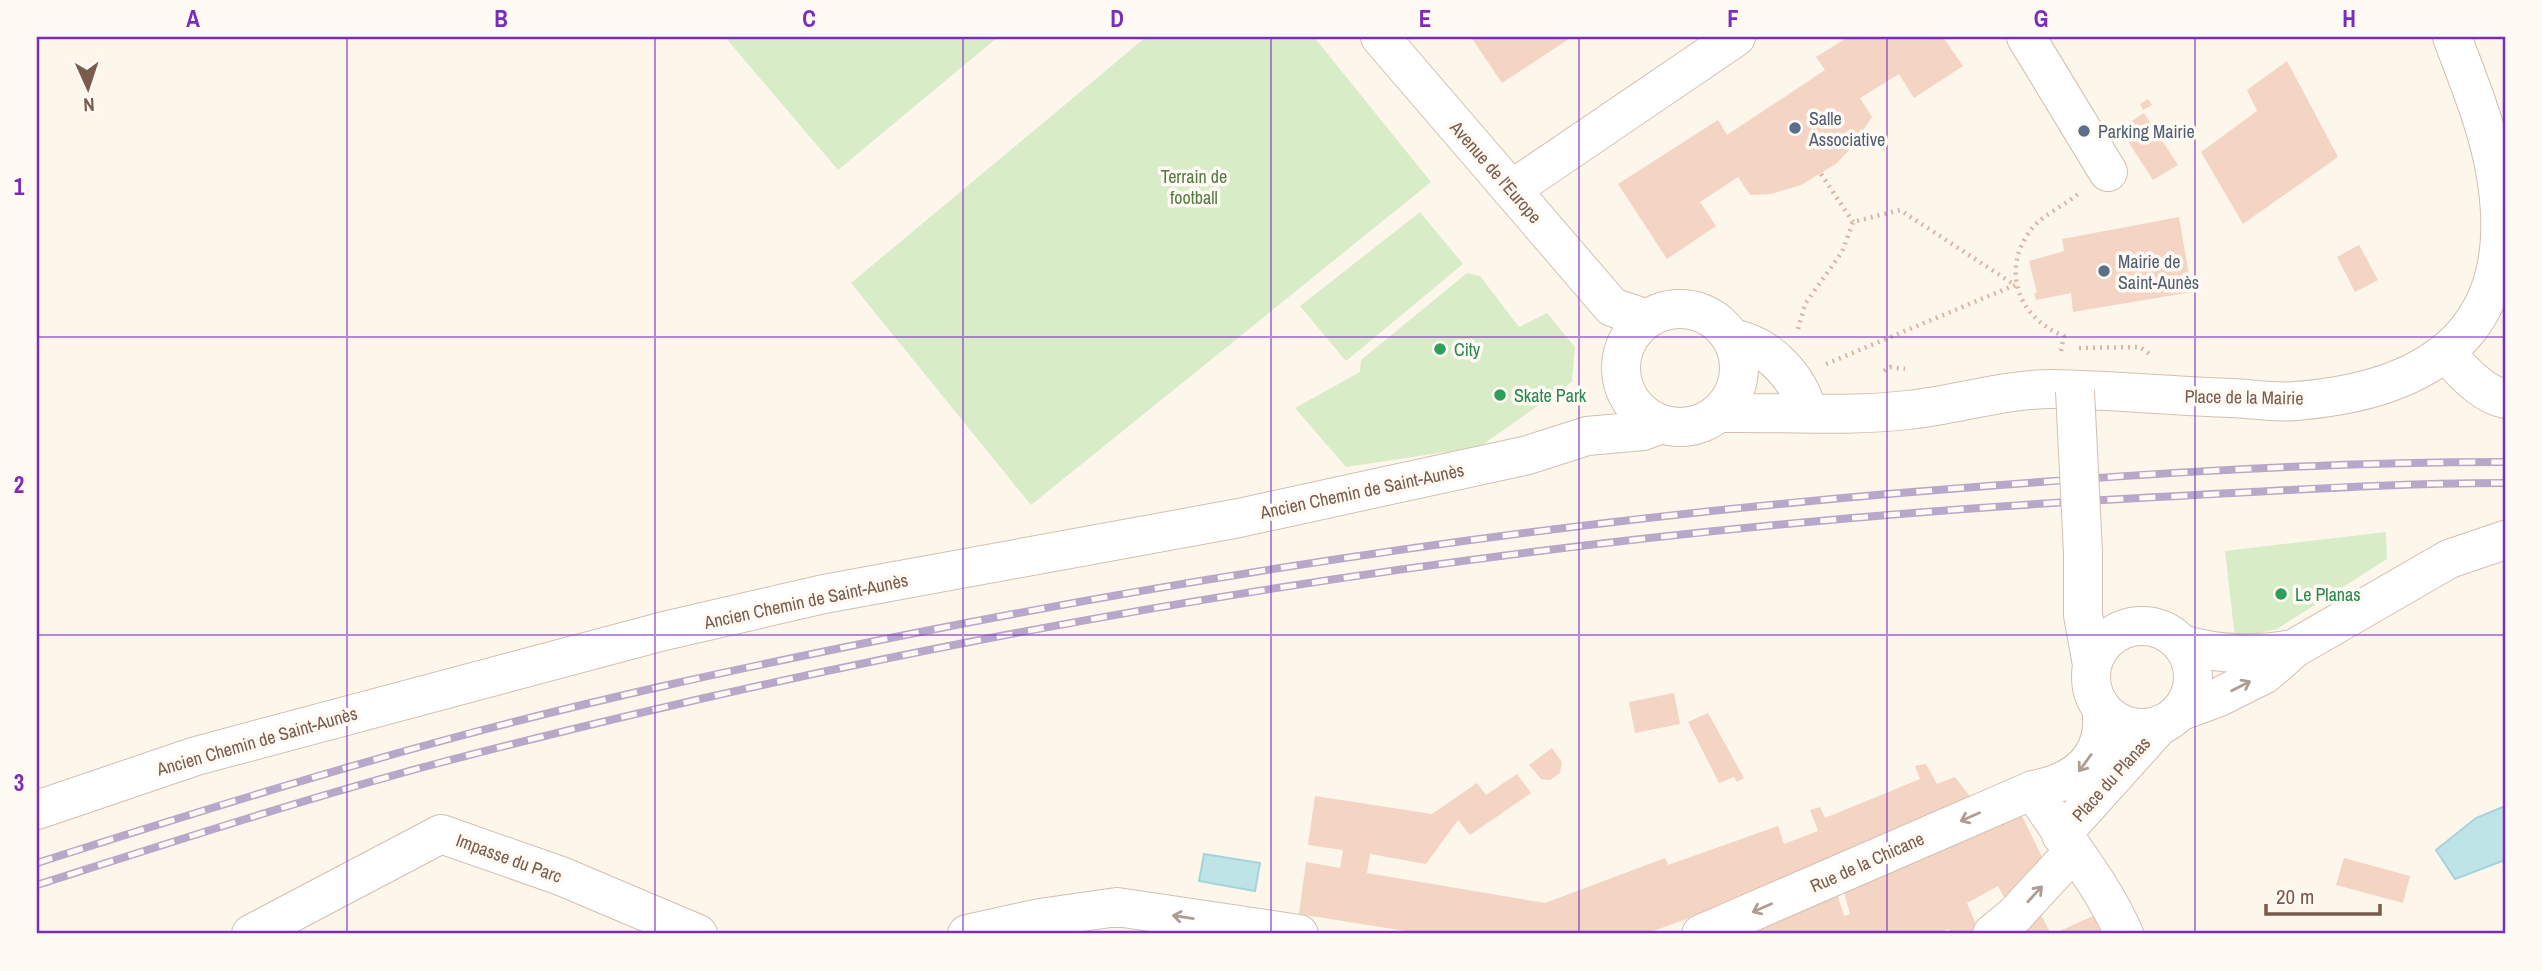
<svg xmlns="http://www.w3.org/2000/svg" width="2542" height="971" viewBox="0 0 2542 971" font-family="'Archivo Narrow',sans-serif">
<style>
.green{fill:#d8ecc8}
.water{fill:#bee4e8;stroke:#a4d4db;stroke-width:2}
.building{fill:#f4d4c2}
.lines{fill:none;stroke-linecap:round;stroke-linejoin:round}
.minor-casing{stroke:#d3bfb2;stroke-width:40}
.path{stroke:#dab7a4;stroke-width:4.5;stroke-dasharray:2 5;stroke-linecap:butt}
.minor{stroke:#fff;stroke-width:38}
.rail-casing{stroke:#b8a7c9;stroke-width:8}
.rail{stroke:#fffaf3;stroke-width:5;stroke-dasharray:16;stroke-linecap:butt}
.minor-bridge-casing{stroke:#d3bfb2;stroke-width:40;stroke-linecap:butt}
.minor-bridge{stroke:#fff;stroke-width:38}
.oneway{stroke:#af9d94}
.grid{fill:none;stroke:#7b2cbf;stroke-width:2;stroke-opacity:0.55}
.service-dot{fill:#5c6f8a;stroke:#fffaf3;stroke-width:2.5}
.leisure-dot{fill:#2e9e5b;stroke:#fffaf3;stroke-width:2.5}
.labels{text-anchor:middle;dominant-baseline:central;stroke-width:7;stroke-linejoin:round;paint-order:stroke}
.service-label{font-size:18px;fill:#4e5e75;stroke:#fffaf3;text-anchor:start}
.street-label{font-size:18px;fill:#7a5b4c;stroke:#fffaf3}
.park-label{font-size:18px;fill:#537a41;stroke:#fffaf3}
.leisure-label{font-size:18px;fill:#27864d;stroke:#fffaf3;text-anchor:start}
.neatline{fill:none;stroke:#7b2cbf;stroke-width:2.5}
.grid-label{font-size:23px;text-anchor:middle;font-weight:bold;fill:#7b2cbf}
</style>
<rect width="100%" height="100%" fill="#fdf6eb"/>
<path class="green" d="M 725,37 L 998,37 L 838,170 Z
M 1146,37 L 1314,37 L 1431,182 L 1031,505 L 851,283 Z
M 1420,212 L 1463,264 L 1346,361 L 1300,306 Z
M 1467,273 L 1480,276 L 1519,327 L 1547,313 L 1575,347 L 1572,382 L 1479,447 L 1346,467 L 1295,408 L 1360,372 L 1361,360 Z
M 2386,532 L 2387,559 L 2277,629 L 2235,638 L 2225,551 Z"/>
<path class="water" d="M 2505,806 L 2505,860 L 2455,879 L 2436,850 L 2476,818 Z
M 1204,854 L 1260,863 L 1255,891 L 1199,881 Z"/>
<path class="building" d="M 1471,37 L 1572,37 L 1502,83 Z
M 1848,37 L 1943,37 L 1963,66 L 1914,98 L 1899,74 L 1860,98 L 1872,117 L 1852,147 L 1836,164 L 1801,185 L 1771,194 L 1750,195 L 1738,177 L 1700,202 L 1716,226 L 1667,259 L 1618,184 L 1718,120 L 1727,135 L 1825,70 L 1816,57 Z
M 2287,61 L 2338,157 L 2243,224 L 2201,152 L 2257,111 L 2247,90 Z
M 2148,99 L 2152,105 L 2143,110 L 2140,104 Z
M 2144,113 L 2178,165 L 2153,180 L 2120,129 Z
M 2179,217 L 2192,292 L 2073,312 L 2071,293 L 2036,300 L 2034,293 L 2037,293 L 2029,261 L 2064,251 L 2062,239 Z
M 2359,245 L 2378,280 L 2355,292 L 2337,257 Z
M 1674,693 L 1680,724 L 1635,733 L 1629,702 Z
M 1708,713 L 1744,778 L 1737,782 L 1734,777 L 1719,783 L 1688,722 Z
M 1552,748 L 1562,762 L 1560,773 L 1550,780 L 1541,779 L 1529,765 Z
M 1926,764 L 1937,784 L 1955,777 L 1975,803 L 1797,879 L 1645,934 L 1424,934 L 1299,914 L 1306,862 L 1340,868 L 1343,850 L 1308,845 L 1315,796 L 1432,814 L 1477,783 L 1486,795 L 1517,774 L 1531,793 L 1470,835 L 1458,820 L 1426,864 L 1370,854 L 1367,873 L 1545,903 L 1665,858 L 1668,865 L 1778,826 L 1784,844 L 1818,831 L 1810,810 L 1820,807 L 1825,818 L 1920,779 L 1915,766 Z
M 2020,812 L 2043,859 L 2007,903 L 1998,886 L 1967,903 L 1978,929 L 1972,934 L 1951,934 L 1949,929 L 1935,934 L 1724,934 L 1835,887 L 1844,916 L 1850,914 L 1842,885 Z
M 2344,858 L 2410,876 L 2403,903 L 2336,885 Z
M 2039,911 L 2051,934 L 2016,934 Z
M 2093,916 L 2102,934 L 2053,934 Z"/>
<g class="lines">
<g class="minor-casing">
<path id="minor" d="M 1380,37 L 1612,307 L 1647,319
M 2026,37 L 2108,172
M 1511,190 L 1736,37
M1621 368a59 59 0 1 1 118 0a59 59 0 1 1-118 0Z
M 1731,338 C 1768,344 1799,377 1808,413
M 2447,353 C 2461,371 2483,394 2505,399
M 1719,413 C 1782,412 1846,417 1908,410 C 1957,405 2003,389 2053,389 C 2112,390 2172,396 2232,398 C 2253,399 2275,403 2296,401 C 2446,389 2526,318 2493,160 C 2484,118 2467,77 2452,37
M 2083,553 L 2083,615 L 2092,665
M2091 677a51 51 0 1 1 102 0a51 51 0 1 1-102 0Z
M 2181,644 C 2220,655 2253,656 2293,649
M 2179,712 L 2217,698 L 2265,674 L 2295,648 L 2449,559 L 2505,540
M 2033,790 C 2063,838 2101,881 2124,934
M 37,810 L 196,756 L 664,631 L 824,594 L 1239,518 L 1528,455 L 1587,436 L 1643,431 L 1662,424
M 2061,835 L 2161,724
M 251,934 L 441,834 L 561,876 L 698,934
M 967,934 L 1040,918 L 1117,907 L 1299,934
M 1701,934 L 2033,790 C 2077,782 2109,756 2101,707
M 1992,934 L 2015,915 L 2074,851"/>
</g>
<path class="path" d="M 1821,174 L 1853,222
M 1798,329 L 1805,304 L 1842,252 L 1853,222 L 1900,210 L 2015,285
M 2079,348 L 2140,347 L 2151,355
M 2061,351 L 2064,336 C 2017,318 1999,267 2034,226 C 2045,214 2065,205 2078,194
M 1826,364 L 2015,285
M 1884,371 L 1890,367 L 1905,369"/>
<use href="#minor" class="minor"/>
<g class="rail-casing">
<path id="rail" d="M 37,863 C 165,822 293,782 423,746 C 585,701 750,666 915,633 C 1237,569 1561,522 1888,494 C 2093,477 2300,462 2505,462
M 37,885 C 169,843 301,800 435,764 C 992,618 1565,528 2140,498 C 2262,492 2383,483 2505,483"/>
</g>
<use href="#rail" class="rail"/>
<g class="minor-bridge-casing">
<path id="minor-bridge" d="M 2075,391 L 2083,553"/>
</g>
<use href="#minor-bridge" class="minor-bridge"/>
</g>
<defs><path id="oneway-shaft" d="M-6 0H5M1.5-3L5.5 0L1.5 3" fill="none" stroke-width="1.6" stroke-linecap="round" stroke-linejoin="round" transform="scale(1.75)"/></defs>
<g class="oneway">
<use href="#oneway-shaft" transform="translate(2241 686) rotate(-27)"/>
<use href="#oneway-shaft" transform="translate(2085 763) rotate(126)"/>
<use href="#oneway-shaft" transform="translate(1970 817) rotate(156)"/>
<use href="#oneway-shaft" transform="translate(2035 894) rotate(-47)"/>
<use href="#oneway-shaft" transform="translate(1762 908) rotate(156)"/>
<use href="#oneway-shaft" transform="translate(1183 917) rotate(-171)"/>
</g>
<path class="grid" d="M 347,37 L 347,934M 655,37 L 655,934M 963,37 L 963,934M 1271,37 L 1271,934M 1579,37 L 1579,934M 1887,37 L 1887,934M 2195,37 L 2195,934M 37,337 L 2505,337M 37,635 L 2505,635"/>
<g class="service-dot">
<circle cx="1795" cy="128" r="7"/>
<circle cx="2084" cy="131" r="7"/>
<circle cx="2104" cy="271" r="7"/>
</g>
<g class="leisure-dot">
<circle cx="1440" cy="349" r="7"/>
<circle cx="1500" cy="395" r="7"/>
<circle cx="2281" cy="594" r="7"/>
</g>
<g class="labels">
<g class="service-label">
<text x="1809" y="118">Salle<tspan x="1809" dy="21">Associative</tspan></text>
<text x="2098" y="131">Parking Mairie</text>
<text x="2118" y="261">Mairie de<tspan x="2118" dy="21">Saint-Aunès</tspan></text>
</g>
<g class="street-label">
<text transform="translate(1496 172) rotate(49)">Avenue de l'Europe</text>
<text transform="translate(2244 397) rotate(1)">Place de la Mairie</text>
<text transform="translate(1362 491) rotate(-12)">Ancien Chemin de Saint-Aunès</text>
<text transform="translate(806 601) rotate(-12)">Ancien Chemin de Saint-Aunès</text>
<text transform="translate(257 741) rotate(-16)">Ancien Chemin de Saint-Aunès</text>
<text transform="translate(2111 779) rotate(-48)">Place du Planas</text>
<text transform="translate(509 858) rotate(20)">Impasse du Parc</text>
<text transform="translate(1867 862) rotate(-24)">Rue de la Chicane</text>
</g>
<g class="park-label">
<text x="1194" y="176">Terrain de<tspan x="1194" dy="21">football</tspan></text>
</g>
<g class="leisure-label">
<text x="1454" y="349">City</text>
<text x="1514" y="395">Skate Park</text>
<text x="2295" y="594">Le Planas</text>
</g>
</g>
<rect width="2542" height="971" fill="none" stroke="#fffaf3" stroke-width="77"/>
<g transform="translate(88 88) rotate(177)" stroke="#fffaf3" stroke-width="5" paint-order="stroke">
<path d="M0-5L12 26L0 18L-12 26Z" fill="#7a5b4c"/>
<text y="-10" font-size="19" font-weight="bold" text-anchor="middle" fill="#7a5b4c">N</text>
</g>
<path d="M2266 904v10h114v-10" fill="none" stroke="#7a5b4c" stroke-width="3.5"/>
<text x="2276" y="904" font-size="21" fill="#7a5b4c" stroke="#fffaf3" stroke-width="5" paint-order="stroke">20 m</text>
<rect x="38" y="38" width="2466" height="894" class="neatline"/>
<g class="grid-label">
<text x="193" y="27">A</text>
<text x="501" y="27">B</text>
<text x="809" y="27">C</text>
<text x="1117" y="27">D</text>
<text x="1425" y="27">E</text>
<text x="1733" y="27">F</text>
<text x="2041" y="27">G</text>
<text x="2349" y="27">H</text>
<text x="19" y="195">1</text>
<text x="19" y="493">2</text>
<text x="19" y="791">3</text>
</g>
</svg>
